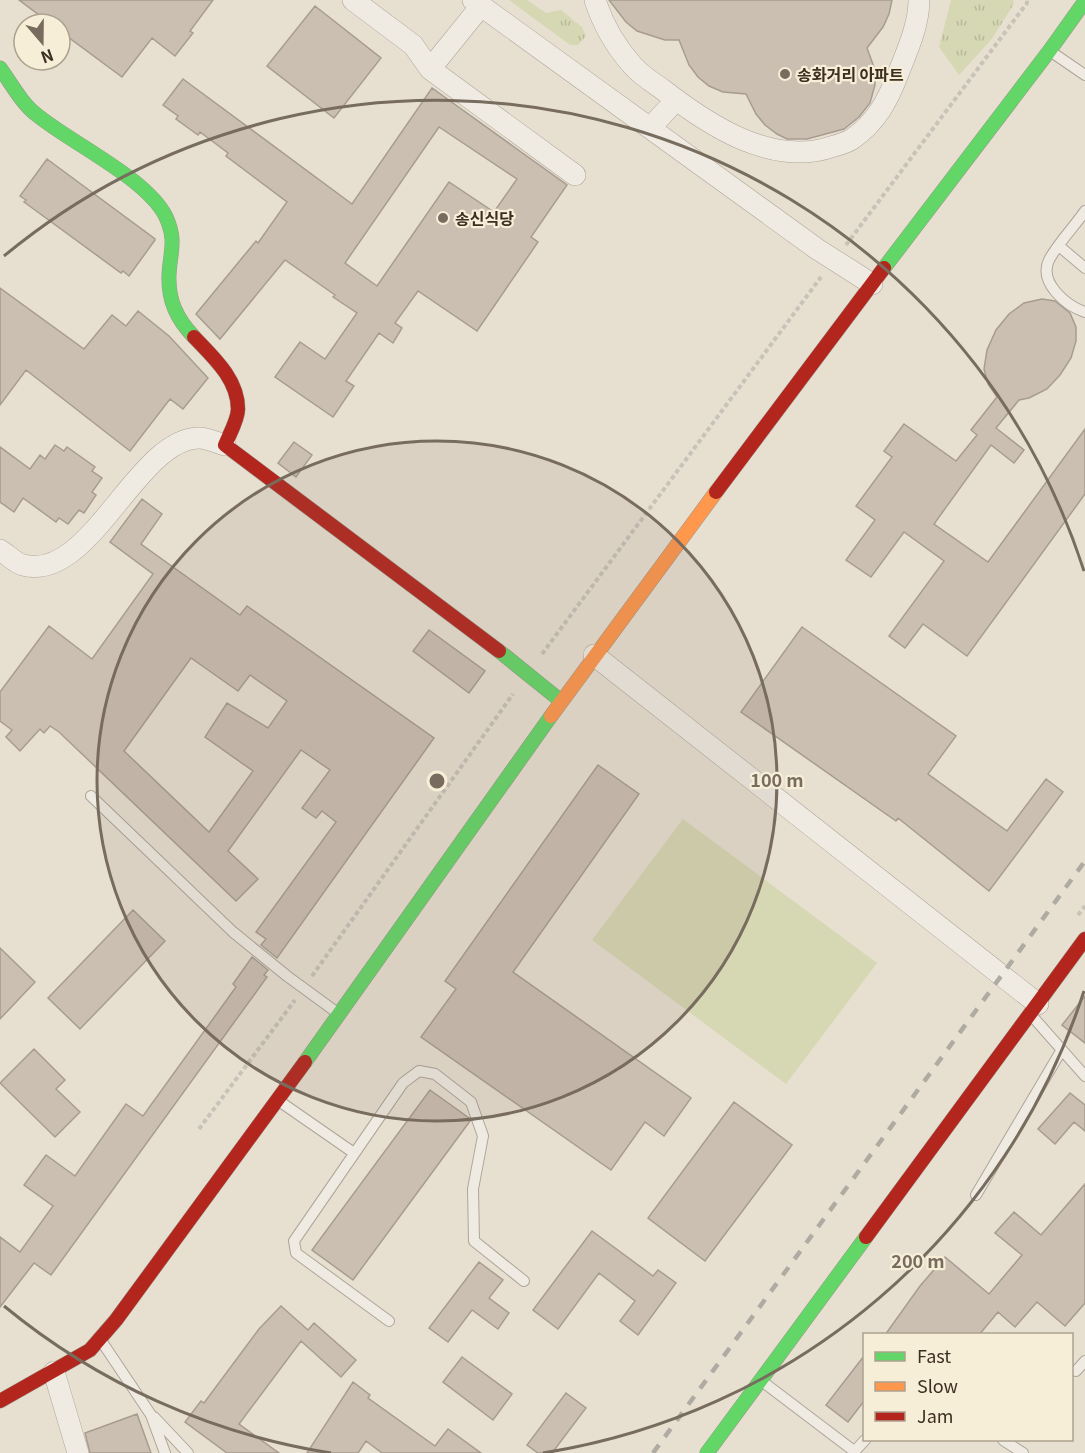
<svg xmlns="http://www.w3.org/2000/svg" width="1085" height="1453" viewBox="0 0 1085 1453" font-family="Georgia,'Noto Sans KR',serif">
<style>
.grass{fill:url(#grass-tufts)}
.pitch{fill:#d6d7b3}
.building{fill:#cbbfb2;stroke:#a89c90;stroke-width:1.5;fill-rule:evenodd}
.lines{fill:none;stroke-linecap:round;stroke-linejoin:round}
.lane-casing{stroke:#ada599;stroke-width:12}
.street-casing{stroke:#ada599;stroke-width:22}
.fast-casing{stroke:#9c958a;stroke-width:15}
.slow-casing{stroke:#9c958a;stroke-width:15}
.jam-casing{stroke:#9c958a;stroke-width:15}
.path{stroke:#c8c2b9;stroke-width:4;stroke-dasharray:4.5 3;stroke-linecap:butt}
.lane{stroke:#efebe3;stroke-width:10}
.street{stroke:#efebe3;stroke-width:21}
.fast{stroke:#63d668;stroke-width:14}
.slow{stroke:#ff974d;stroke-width:14}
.jam{stroke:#b3261e;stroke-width:14}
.rail{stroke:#afaaa2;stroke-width:4.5;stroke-dasharray:10 10;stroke-linecap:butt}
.ring{fill:none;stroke:#786c5e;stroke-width:3}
.poi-dot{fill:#786c5e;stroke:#f7eed8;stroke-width:2}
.labels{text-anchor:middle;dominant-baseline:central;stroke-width:4.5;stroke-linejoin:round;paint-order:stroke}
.poi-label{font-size:16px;font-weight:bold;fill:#3d2e20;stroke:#f7eed8;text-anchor:start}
.centre{fill:#786c5e;stroke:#f7eed8;stroke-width:3}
.ring-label{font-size:18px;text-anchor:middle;font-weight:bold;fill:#786c5e;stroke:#f7eed8;stroke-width:4.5;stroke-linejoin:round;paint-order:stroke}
</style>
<defs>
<pattern id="grass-tufts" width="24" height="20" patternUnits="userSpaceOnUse" patternTransform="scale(1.5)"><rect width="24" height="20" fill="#d6d7b3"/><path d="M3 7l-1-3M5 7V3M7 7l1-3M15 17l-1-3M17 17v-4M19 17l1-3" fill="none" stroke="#b9b99a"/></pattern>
</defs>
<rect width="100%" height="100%" fill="#e7e0d1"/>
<path class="grass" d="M 509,0 L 527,0 L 546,13 L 561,10 L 582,27 L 586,36 L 578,45 L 570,45 Z
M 951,0 L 1013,0 L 1014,4 L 991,40 L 959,75 L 939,47 Z"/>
<path class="pitch" d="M 683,819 L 877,963 L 786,1084 L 592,940 Z"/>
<path class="building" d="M 19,0 L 213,0 L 190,31 L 193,33 L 175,56 L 152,38 L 122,77 L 60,31 L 60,24 L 51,24 Z
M 609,0 L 892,0 L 889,14 L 883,27 L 867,48 L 875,70 L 875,85 L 870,103 L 859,117 L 844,129 L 807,139 L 787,139 L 777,134 L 765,125 L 756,114 L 746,94 L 723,92 L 709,86 L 698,77 L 689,65 L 679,40 L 665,40 L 637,31 L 626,22 Z
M 315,6 L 381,58 L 334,118 L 267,66 Z
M 183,79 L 352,204 L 432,88 L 567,185 L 531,237 L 538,242 L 477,331 L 418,291 L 395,323 L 402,328 L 393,343 L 379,333 L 346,381 L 354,386 L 333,417 L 275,377 L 300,342 L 325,359 L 357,313 L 333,297 L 335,295 L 285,260 L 220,339 L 196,314 L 256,241 L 258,243 L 287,202 L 226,156 L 228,153 L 200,132 L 198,135 L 176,119 L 178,116 L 163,105 ZM 439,127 L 517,179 L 494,212 L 449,182 L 377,286 L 345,263 Z
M 47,159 L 155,239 L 155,240 L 129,276 L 123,271 L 121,273 L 24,202 L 26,200 L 20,196 Z
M 0,288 L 84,349 L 112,315 L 126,326 L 138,311 L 169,336 L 208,378 L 183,409 L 170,399 L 130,451 L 26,370 L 0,405 Z
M 1042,299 L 1055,301 L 1070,313 L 1076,327 L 1076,341 L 1071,358 L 1060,375 L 1047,389 L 1029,398 L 1019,400 L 996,428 L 1024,450 L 1014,463 L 991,445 L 934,524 L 988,562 L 1085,429 L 1085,494 L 967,656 L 923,624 L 905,648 L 889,636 L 944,561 L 904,532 L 871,577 L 846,560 L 875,520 L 856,506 L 892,457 L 884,451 L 904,424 L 956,461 L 977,435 L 971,430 L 997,397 L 988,384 L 984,369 L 987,350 L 996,330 L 1009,314 L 1024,303 Z
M 294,442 L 312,455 L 296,477 L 278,463 Z
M 55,445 L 64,451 L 67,447 L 95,467 L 92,471 L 102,478 L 92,492 L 96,495 L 84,513 L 79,510 L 68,524 L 59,518 L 56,522 L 23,498 L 14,512 L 0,502 L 0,447 L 30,469 L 40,455 L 45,459 Z
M 142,499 L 162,514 L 141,544 L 240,615 L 247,606 L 434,738 L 277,958 L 261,945 L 266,939 L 256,932 L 336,822 L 322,811 L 316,818 L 302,808 L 330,770 L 301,750 L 228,851 L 258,879 L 236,901 L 59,732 L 50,726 L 44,733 L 40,729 L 20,751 L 6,737 L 12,730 L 0,721 L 0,692 L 49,626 L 92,659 L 153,574 L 110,542 ZM 191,658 L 238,691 L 250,675 L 287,701 L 268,728 L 227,703 L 205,737 L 253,771 L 209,832 L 124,751 Z
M 802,627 L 956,736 L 928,774 L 1007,831 L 1046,779 L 1063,792 L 989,891 L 898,818 L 896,821 L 741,712 Z
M 429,630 L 485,671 L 469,693 L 413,651 Z
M 598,765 L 639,794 L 513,972 L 691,1098 L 664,1136 L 645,1122 L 611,1170 L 421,1037 L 456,989 L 445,981 Z
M 133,910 L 165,941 L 80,1029 L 48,998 Z
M 0,948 L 35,982 L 0,1019 Z
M 252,957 L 268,970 L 264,975 L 267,977 L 51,1275 L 34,1263 L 0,1307 L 0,1237 L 20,1252 L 53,1206 L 24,1185 L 46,1155 L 75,1176 L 126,1104 L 143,1116 L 236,987 L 233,984 Z
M 1085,996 L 1085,1043 L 1062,1025 Z
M 34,1049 L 65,1080 L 56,1089 L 80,1112 L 55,1137 L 0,1083 Z
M 430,1090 L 469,1118 L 470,1121 L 353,1280 L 312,1250 Z
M 1070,1093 L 1085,1105 L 1085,1131 L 1074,1122 L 1055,1144 L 1038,1129 Z
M 734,1102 L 792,1145 L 705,1261 L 648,1218 Z
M 1085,1184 L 1085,1303 L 1065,1326 L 1037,1302 L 1015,1327 L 998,1312 L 979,1335 L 885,1335 L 920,1286 L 945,1257 L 989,1294 L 1022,1255 L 995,1233 L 1014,1212 L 1041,1235 Z
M 592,1231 L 653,1276 L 658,1270 L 676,1283 L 638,1335 L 620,1321 L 635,1301 L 599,1273 L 558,1329 L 533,1310 Z
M 479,1262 L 503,1280 L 489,1298 L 509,1313 L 498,1329 L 472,1310 L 448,1342 L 429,1328 Z
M 281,1306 L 308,1330 L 314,1323 L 356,1360 L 341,1377 L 301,1341 L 239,1424 L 279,1453 L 227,1453 L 185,1422 L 201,1401 L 204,1403 L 259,1329 Z
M 864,1356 L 864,1401 L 848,1422 L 826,1405 Z
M 462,1357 L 512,1394 L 493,1420 L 443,1382 Z
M 353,1382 L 370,1395 L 368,1398 L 435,1446 L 448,1429 L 481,1453 L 382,1453 L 366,1441 L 358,1453 L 307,1453 Z
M 566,1393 L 586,1408 L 552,1453 L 538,1453 L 527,1445 Z
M 137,1414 L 151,1453 L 90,1453 L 85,1433 Z"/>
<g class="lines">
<g class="lane-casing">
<path id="lane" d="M 1050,51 L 1085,75
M 1085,211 C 1074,227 1058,243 1049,260 C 1038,283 1067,306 1085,312
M 1059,246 L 1085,268
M 91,796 L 233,932 L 287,976 L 339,1014
M 1032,1016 L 1085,1076
M 279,1101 L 354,1153
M 976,1195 L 1061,1051
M 389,1321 L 296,1253 L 294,1241 L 403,1083 L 419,1071 L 435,1074 L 471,1102 L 483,1136 L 473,1189 L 474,1241 L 524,1281
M 100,1339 L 151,1415 L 165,1453
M 1076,1371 L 1085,1361
M 763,1382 L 854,1451
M 154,1417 L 188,1453
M 1003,1440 L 1023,1453
M 853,1453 L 865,1440"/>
</g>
<g class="street-casing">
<path id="street" d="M 353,0 L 413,45 L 430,69 L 575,175
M 473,0 L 817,249 L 872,284
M 595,0 C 603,25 616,47 633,66 C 641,75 652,82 662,89 C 707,124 771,167 831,147 C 838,145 846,143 852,139 C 876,123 888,100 898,74 C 907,51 919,25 919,0
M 430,69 L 481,6
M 650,128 L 676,100
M 0,550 C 7,554 15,563 23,565 C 90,583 136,440 198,438 C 206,437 217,443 225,445
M 594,655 L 1038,1004
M 54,1372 L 78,1453"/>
</g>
<g class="fast-casing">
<path id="fast" d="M 0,68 C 11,83 22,104 37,115 C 71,143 148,179 166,217 C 177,241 170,252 169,275 C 168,301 177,319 194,337
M 884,268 L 1050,50 L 1085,1
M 499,651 L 561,701
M 305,1062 L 551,716
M 707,1453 L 866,1237"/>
</g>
<g class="slow-casing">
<path id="slow" d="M 551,716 L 716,492"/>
</g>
<g class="jam-casing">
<path id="jam" d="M 194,337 C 213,357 238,379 238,409 C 238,420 229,435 225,445 L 499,651
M 716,492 L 884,268
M 866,1237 L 1085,939
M 0,1401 L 90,1350 L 116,1320 L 305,1062"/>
</g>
<path class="path" d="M 846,245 L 1027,3 L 1027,0
M 542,654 L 821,277
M 1078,915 L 1085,906
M 312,976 L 513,694
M 199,1129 L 295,1000"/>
<use href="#lane" class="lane"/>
<use href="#street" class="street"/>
<use href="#fast" class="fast"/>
<use href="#slow" class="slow"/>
<use href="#jam" class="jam"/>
<path class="rail" d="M 653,1453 L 1085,861"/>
</g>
<circle cx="437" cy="781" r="340" fill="#786c5e" fill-opacity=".12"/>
<g class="ring">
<circle cx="437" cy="781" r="340"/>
<path d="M1084 991A680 680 0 0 1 543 1453M331 1453A680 680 0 0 1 4 1306M4 256A680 680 0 0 1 1084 571"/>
</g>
<g class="poi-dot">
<circle cx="785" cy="74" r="6"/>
<circle cx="443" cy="218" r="6"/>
</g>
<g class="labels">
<g class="poi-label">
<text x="797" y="74">송화거리 아파트</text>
<text x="455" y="218">송신식당</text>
</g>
</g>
<circle cx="437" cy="781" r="9" class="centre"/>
<g class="ring-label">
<text x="777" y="787">100 m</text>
<text x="918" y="1268">200 m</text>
</g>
<rect x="863" y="1333" width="210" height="108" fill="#f7eed8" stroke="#ada18e" stroke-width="1.5"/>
<rect x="875" y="1352" width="30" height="9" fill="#63d668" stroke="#ada18e" stroke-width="1.5"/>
<text x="917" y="1363" font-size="18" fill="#3d2e20">Fast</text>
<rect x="875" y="1382" width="30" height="9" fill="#ff974d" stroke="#ada18e" stroke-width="1.5"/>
<text x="917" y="1393" font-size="18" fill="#3d2e20">Slow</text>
<rect x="875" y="1412" width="30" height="9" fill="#b3261e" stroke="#ada18e" stroke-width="1.5"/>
<text x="917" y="1423" font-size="18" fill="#3d2e20">Jam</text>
<g transform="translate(42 42) rotate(160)"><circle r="28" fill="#f7eed8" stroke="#ada18e" stroke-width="1.5"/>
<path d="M0-4.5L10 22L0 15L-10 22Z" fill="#786c5e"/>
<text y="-9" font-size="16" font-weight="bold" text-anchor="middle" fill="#3d2e20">N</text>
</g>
</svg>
